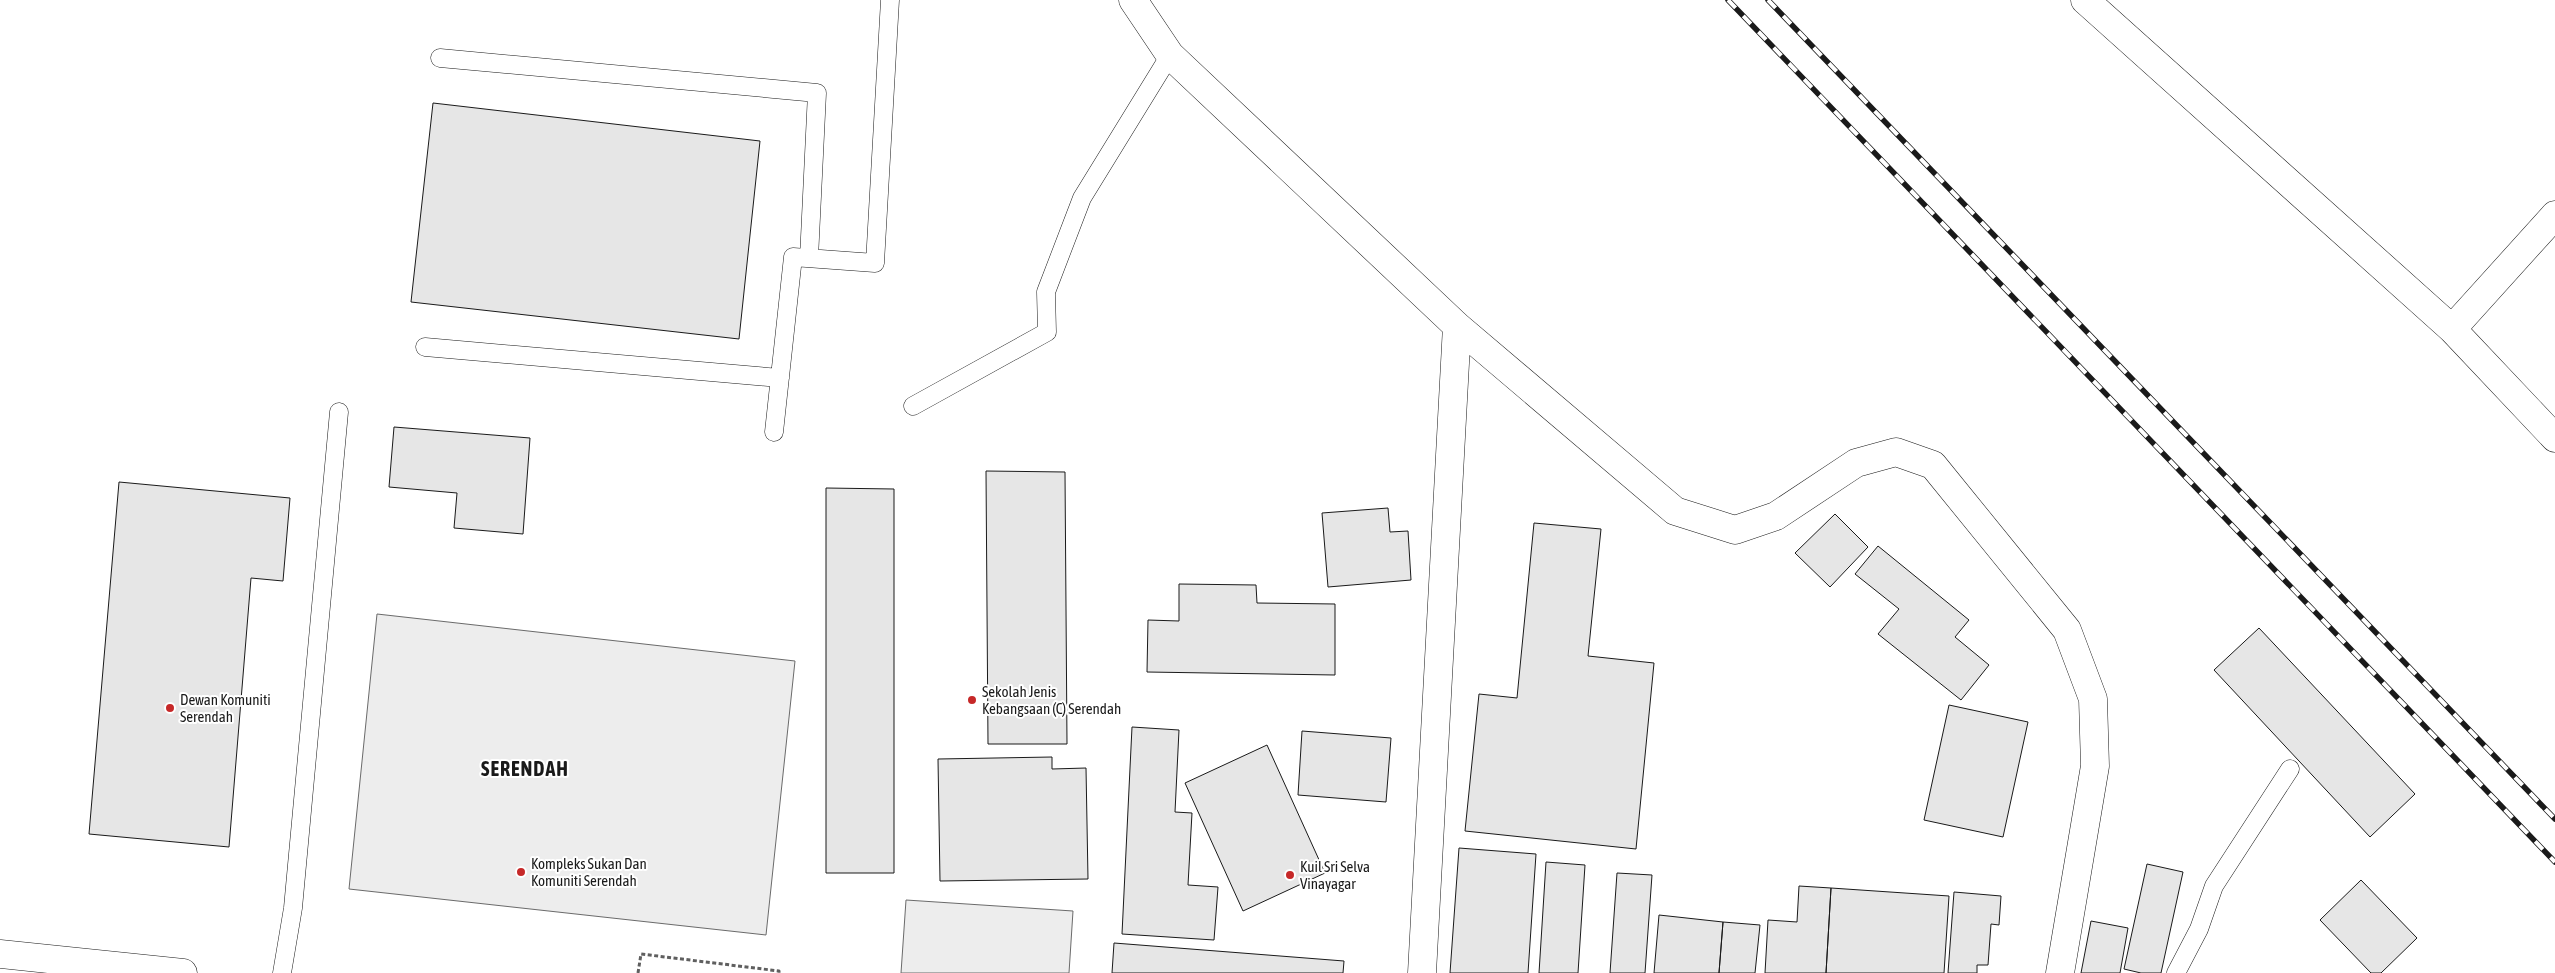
<svg xmlns="http://www.w3.org/2000/svg" width="2555" height="973" viewBox="0 0 2555 973" font-family="'Asap Condensed',sans-serif">
<style>
.built{fill:#ededed;stroke:#6a6a6a}
.building{fill:#e6e6e6;stroke:#1a1a1a}
.lines{fill:none;stroke-linecap:round;stroke-linejoin:round}
.lane-casing{stroke:#1a1a1a;stroke-width:19}
.street-casing{stroke:#1a1a1a;stroke-width:29}
.primary-casing{stroke:#1a1a1a;stroke-width:29}
.path{stroke:#5f5f5f;stroke-width:3;stroke-dasharray:4 2.5;stroke-linecap:butt}
.lane{stroke:#fff;stroke-width:18}
.street{stroke:#fff;stroke-width:28}
.primary{stroke:#fff;stroke-width:28}
.rail-casing{stroke:#1a1a1a;stroke-width:5.5}
.rail{stroke:#fff;stroke-width:4;stroke-dasharray:11;stroke-linecap:butt}
.poi-dot{fill:#c62828;stroke:#fff;stroke-width:2}
.labels{text-anchor:middle;dominant-baseline:central;stroke-width:4;stroke-linejoin:round;paint-order:stroke}
.poi-label{font-size:15px;fill:#1a1a1a;stroke:#fff;text-anchor:start}
.district-label{font-size:20px;font-weight:bold;letter-spacing:1px;fill:#1a1a1a;stroke:#fff}
</style>
<rect width="100%" height="100%" fill="#fff"/>
<path class="built" d="M 377,614 L 795,661 L 766,935 L 349,889 Z
M 906,900 L 1073,911 L 1069,973 L 901,973 Z"/>
<path class="building" d="M 433,103 L 760,141 L 739,339 L 411,302 Z
M 394,427 L 530,438 L 523,534 L 454,528 L 457,493 L 389,487 Z
M 986,471 L 1065,472 L 1067,744 L 988,744 Z
M 119,482 L 290,498 L 283,581 L 251,578 L 229,847 L 89,834 Z
M 826,488 L 894,489 L 894,873 L 826,873 Z
M 1388,508 L 1390,532 L 1408,531 L 1411,580 L 1328,587 L 1322,513 Z
M 1835,514 L 1868,547 L 1830,587 L 1795,553 Z
M 1534,523 L 1601,529 L 1588,656 L 1654,663 L 1636,849 L 1465,831 L 1479,694 L 1517,698 Z
M 1878,546 L 1969,620 L 1955,637 L 1989,665 L 1961,700 L 1878,634 L 1899,609 L 1855,574 Z
M 1179,584 L 1256,585 L 1257,603 L 1335,604 L 1335,675 L 1147,672 L 1148,620 L 1179,621 Z
M 2259,628 L 2415,794 L 2370,837 L 2214,670 Z
M 1949,705 L 2028,722 L 2003,837 L 1924,820 Z
M 1132,727 L 1179,730 L 1175,812 L 1192,813 L 1188,885 L 1218,887 L 1214,940 L 1122,934 Z
M 1302,731 L 1391,738 L 1386,802 L 1298,795 Z
M 1267,745 L 1325,873 L 1243,911 L 1185,783 Z
M 1052,757 L 1052,769 L 1086,768 L 1088,879 L 940,881 L 938,759 Z
M 1459,848 L 1536,854 L 1528,973 L 1450,973 Z
M 1546,862 L 1585,865 L 1578,973 L 1539,973 Z
M 2147,864 L 2183,872 L 2161,973 L 2141,973 L 2124,969 Z
M 1617,873 L 1652,875 L 1645,973 L 1610,973 Z
M 2361,880 L 2417,938 L 2381,973 L 2371,973 L 2320,920 Z
M 1799,886 L 1831,888 L 1826,973 L 1765,973 L 1768,920 L 1797,922 Z
M 1831,888 L 1949,896 L 1944,973 L 1826,973 Z
M 1954,892 L 2001,896 L 1999,925 L 1991,924 L 1988,965 L 1977,965 L 1977,973 L 1948,973 Z
M 1659,915 L 1723,922 L 1719,973 L 1654,973 Z
M 2091,921 L 2128,928 L 2120,973 L 2081,973 Z
M 1723,922 L 1760,925 L 1755,973 L 1719,973 Z
M 1114,943 L 1344,961 L 1343,973 L 1112,973 Z"/>
<g class="lines">
<g class="lane-casing">
<path id="lane" d="M 440,58 L 817,93 L 809,258
M 425,347 L 780,378
M 913,406 L 1047,332 L 1046,292 L 1082,198 L 1170,55
M 774,432 L 793,257 L 875,263 L 890,0
M 282,973 L 293,908 L 339,412
M 2176,973 L 2199,929 L 2214,886 L 2290,769"/>
</g>
<g class="street-casing">
<path id="street" d="M 1133,0 L 1170,55 L 1457,326 L 1675,511 L 1735,530 L 1776,516 L 1856,463 L 1896,452 L 1933,465 L 2067,630 L 2093,699 L 2095,766 L 2060,973
M 2085,0 L 2452,329 L 2555,438
M 2452,329 L 2555,215
M 1422,973 L 1457,326"/>
</g>
<g class="primary-casing">
<path id="primary" d="M 0,954 L 183,973"/>
</g>
<path class="path" d="M 638,973 L 641,954 L 779,971 L 779,973"/>
<use href="#lane" class="lane"/>
<use href="#street" class="street"/>
<use href="#primary" class="primary"/>
<g class="rail-casing">
<path id="rail" d="M 1728,0 L 2555,862
M 1768,0 L 2555,819"/>
</g>
<use href="#rail" class="rail"/>
</g>
<g class="poi-dot">
<circle cx="972" cy="700" r="5"/>
<circle cx="170" cy="708" r="5"/>
<circle cx="521" cy="872" r="5"/>
<circle cx="1290" cy="875" r="5"/>
</g>
<g class="labels">
<g class="poi-label">
<text x="982" y="691">Sekolah Jenis<tspan x="982" dy="17">Kebangsaan (C) Serendah</tspan></text>
<text x="180" y="699">Dewan Komuniti<tspan x="180" dy="17">Serendah</tspan></text>
<text x="531" y="863">Kompleks Sukan Dan<tspan x="531" dy="17">Komuniti Serendah</tspan></text>
<text x="1300" y="866">Kuil Sri Selva<tspan x="1300" dy="17">Vinayagar</tspan></text>
</g>
<g class="district-label">
<text x="525" y="768">SERENDAH</text>
</g>
</g>
</svg>
